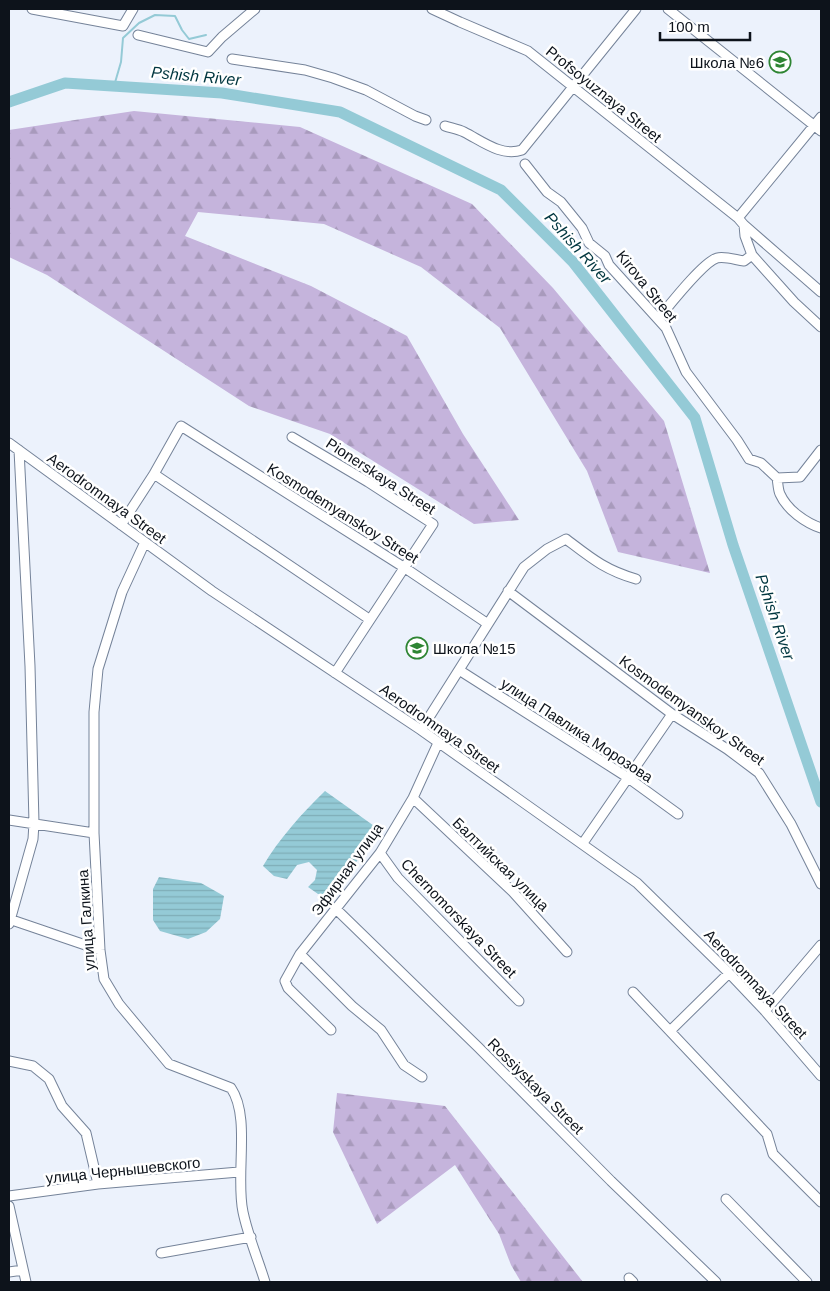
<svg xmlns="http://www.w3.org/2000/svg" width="830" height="1291" viewBox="0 0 830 1291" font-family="Helvetica,sans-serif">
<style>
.forest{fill:url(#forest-firs)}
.water{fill:url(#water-rules)}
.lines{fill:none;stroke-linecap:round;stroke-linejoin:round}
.stream{stroke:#94cad6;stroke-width:2}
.river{stroke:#94cad6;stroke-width:11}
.minor-casing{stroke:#758399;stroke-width:11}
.minor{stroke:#fff;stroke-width:9}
.labels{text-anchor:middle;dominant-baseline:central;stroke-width:5;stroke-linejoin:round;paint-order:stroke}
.poi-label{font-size:15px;fill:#0d131b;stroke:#fff;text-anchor:end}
.street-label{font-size:15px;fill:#0d131b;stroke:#fff}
.water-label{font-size:16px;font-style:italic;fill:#00363f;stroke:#fff}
</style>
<defs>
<pattern id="forest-firs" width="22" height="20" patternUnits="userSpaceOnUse" patternTransform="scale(1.25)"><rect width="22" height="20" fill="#c5b4dc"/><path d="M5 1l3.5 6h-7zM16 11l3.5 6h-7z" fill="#a89abc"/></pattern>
<pattern id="water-rules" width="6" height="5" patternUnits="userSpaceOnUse" patternTransform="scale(1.25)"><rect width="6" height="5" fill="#94cad6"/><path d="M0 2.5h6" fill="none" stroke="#7eadb7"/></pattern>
</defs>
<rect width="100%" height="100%" fill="#ecf2fc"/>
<path class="forest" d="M 134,111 L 300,127 L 472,204 L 553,288 L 664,421 L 710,573 L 618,552 L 587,471 L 500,328 L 421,267 L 324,224 L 198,212 L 185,236 L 311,286 L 407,336 L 463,434 L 519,520 L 474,524 L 330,434 L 249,406 L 47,275 L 9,257 L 9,130 Z
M 337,1093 L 445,1106 L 583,1282 L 521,1282 L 511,1265 L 499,1234 L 455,1165 L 377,1224 L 333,1132 Z"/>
<path class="water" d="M 325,791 L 377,828 L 341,887 L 327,894 L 318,894 L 308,887 L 315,880 L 317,870 L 309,862 L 297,865 L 287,879 L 274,876 L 263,866 C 278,840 303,812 325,791 Z
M 159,877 L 201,883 L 224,896 L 220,919 L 206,932 L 188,939 L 160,931 L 153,920 L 153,889 Z"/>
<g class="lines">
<path class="stream" d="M 114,86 L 121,62 L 123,38 L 139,23 L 155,15 L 175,16 L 182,30 L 189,39 L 206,35"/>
<path class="river" d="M 9,102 L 65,83 L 222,93 L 340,112 L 501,190 L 573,262 L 695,418 L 733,545 L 821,802"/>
<g class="minor-casing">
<path id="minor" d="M 32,9 L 123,26 L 133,9
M 432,9 L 460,22 L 528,51 L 738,218 L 744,225 L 821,292
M 668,9 L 821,131
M 138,35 L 208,52 L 222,37 L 255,9
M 232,59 L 305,70 L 333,78 L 366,90 L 415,116 L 426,120
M 445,126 C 451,128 458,129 464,132 C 482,141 501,157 522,150 L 636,9
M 525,164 L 547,192 L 561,202 L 582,228 L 589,243 L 605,256 L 609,265 L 666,328 L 686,372 L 737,440 L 749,459 L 761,463 L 777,478
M 738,218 L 821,117
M 744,225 L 745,236 L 752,255 L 794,302 L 821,327
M 658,319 C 668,307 703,262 717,258 C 725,256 736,260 744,261 L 752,255
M 292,437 L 368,482 L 433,524 L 335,673
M 9,443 L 212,591 L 421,730 L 637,883 L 729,973 L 765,1011 L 821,1076
M 821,450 L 800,477 L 777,478 C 778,483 778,490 780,494 C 787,510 806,523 821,528
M 154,474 L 369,619
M 121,525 L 154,474 L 181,426 L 405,568 L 488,624
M 145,542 L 122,592 L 98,669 L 94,712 L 94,833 L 100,950 L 104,979 L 119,1004 L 169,1064 L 231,1088 C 251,1117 235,1176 243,1212 C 248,1236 258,1259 265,1282
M 508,591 L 672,714 L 727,749 L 759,773 L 791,824 L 821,884
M 459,670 L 627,777 L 678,814
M 421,730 L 524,567 L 547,549 L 566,539 C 591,558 605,570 636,579
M 413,798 L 513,892 L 567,952
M 9,820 L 94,833
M 583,843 L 672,714
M 380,853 L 398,878 L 519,1001
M 336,909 L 478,1047 L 611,1181 L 716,1282
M 9,919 L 100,950
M 9,924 L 33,839 L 34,823 L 30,666 L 19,450
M 300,954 L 352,1006 L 381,1030 L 404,1065 L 422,1077
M 633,992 L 767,1134 L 773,1154 L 821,1202
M 765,1011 L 821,945
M 331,1030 L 288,988 L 285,981 L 300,954 L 380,853 L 413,798 L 438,743
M 671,1030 L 729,973
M 9,1061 L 33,1066 L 49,1079 L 62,1106 L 86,1133 L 98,1184
M 9,1196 L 98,1184 L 239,1172
M 726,1199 L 807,1282
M 9,1206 L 26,1282
M 161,1253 L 251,1237
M 9,1272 L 23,1270
M 629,1278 L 633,1282"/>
</g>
<use href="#minor" class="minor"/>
</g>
<defs>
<g id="school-ring" transform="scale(1.125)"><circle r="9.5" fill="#fff" stroke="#2e8533" stroke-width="1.5"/><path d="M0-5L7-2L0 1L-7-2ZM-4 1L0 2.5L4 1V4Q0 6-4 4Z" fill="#2e8533"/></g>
</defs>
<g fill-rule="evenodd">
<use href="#school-ring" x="780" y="62"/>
<use href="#school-ring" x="417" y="648"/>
</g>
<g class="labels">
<g class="poi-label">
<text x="764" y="62">Школа №6</text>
<text x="433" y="648" text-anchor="start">Школа №15</text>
</g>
<g class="street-label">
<text transform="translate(604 94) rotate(39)">Profsoyuznaya Street</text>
<text transform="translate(647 286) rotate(51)">Kirova Street</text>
<text transform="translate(381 476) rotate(33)">Pionerskaya Street</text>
<text transform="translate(107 498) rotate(36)">Aerodromnaya Street</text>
<text transform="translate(343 513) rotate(32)">Kosmodemyanskoy Street</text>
<text transform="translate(692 710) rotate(36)">Kosmodemyanskoy Street</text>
<text transform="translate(440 728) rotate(35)">Aerodromnaya Street</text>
<text transform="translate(577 730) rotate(33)">улица Павлика Морозова</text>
<text transform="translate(501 864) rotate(44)">Балтийская улица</text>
<text transform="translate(347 869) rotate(-54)">Эфирная улица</text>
<text transform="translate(459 918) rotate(46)">Chernomorskaya Street</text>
<text transform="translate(86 920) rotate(-94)">улица Галкина</text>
<text transform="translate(756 984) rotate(47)">Aerodromnaya Street</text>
<text transform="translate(536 1086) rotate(45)">Rossiyskaya Street</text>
<text transform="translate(123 1170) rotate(-6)">улица Чернышевского</text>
</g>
<g class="water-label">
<text transform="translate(196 76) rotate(5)">Pshish River</text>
<text transform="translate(578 248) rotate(48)">Pshish River</text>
<text transform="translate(775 617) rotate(71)">Pshish River</text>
</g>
</g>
<rect width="830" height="1291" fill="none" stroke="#0d131b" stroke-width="20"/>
<path d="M660 32v8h90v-8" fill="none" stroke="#0d131b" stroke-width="2.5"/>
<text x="668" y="32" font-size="15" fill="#0d131b" stroke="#ffffff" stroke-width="4" paint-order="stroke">100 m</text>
</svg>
